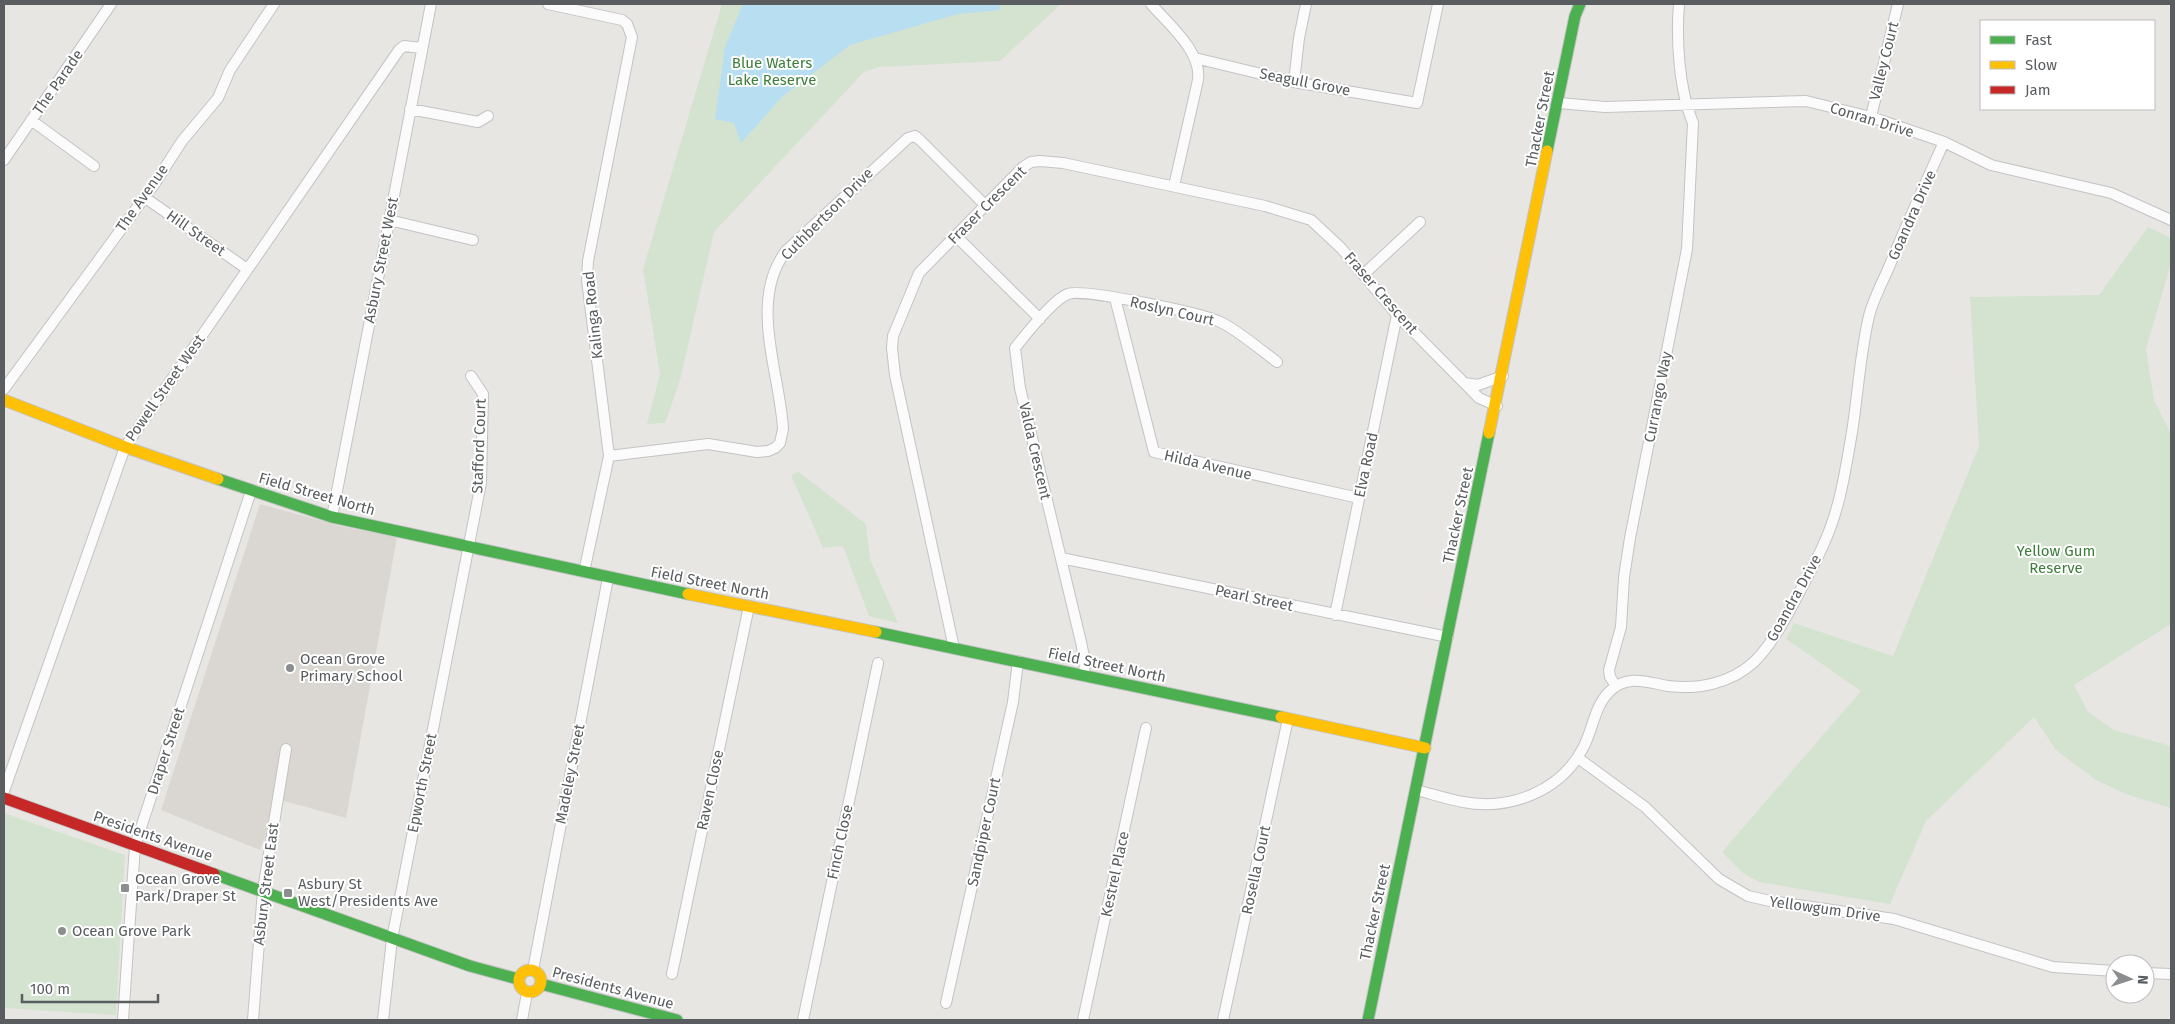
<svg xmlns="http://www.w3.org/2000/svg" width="2175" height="1024" viewBox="0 0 2175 1024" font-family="'Fira Sans',sans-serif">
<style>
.education{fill:#dad7d2}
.green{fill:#d3e3cf}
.water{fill:#b8def1}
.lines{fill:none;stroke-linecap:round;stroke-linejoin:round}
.street-casing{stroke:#c4c3c4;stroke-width:12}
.fast-casing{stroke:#c3c3c4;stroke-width:13}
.slow-casing{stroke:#c3c3c4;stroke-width:13}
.jam-casing{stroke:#c3c3c4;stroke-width:13}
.street{stroke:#fcfbfb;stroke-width:10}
.fast{stroke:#4caf50;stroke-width:11}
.slow{stroke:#ffc107;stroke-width:11}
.jam{stroke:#c62828;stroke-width:11}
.poi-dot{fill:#8b8d8e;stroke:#fff;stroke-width:2}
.labels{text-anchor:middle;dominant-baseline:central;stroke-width:4;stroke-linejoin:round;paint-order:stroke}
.street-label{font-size:15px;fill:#595d60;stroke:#fff}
.park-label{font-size:15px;fill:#3d7e3a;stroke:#fff}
.poi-label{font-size:15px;fill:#595d60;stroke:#fff;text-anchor:start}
</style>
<rect width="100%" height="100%" fill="#e8e6e3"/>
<path class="education" d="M 260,504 L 344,527 L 397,537 L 346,818 L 273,798 L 265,837 L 260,850 L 161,810 Z"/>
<path class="green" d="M 722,4 L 1061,4 L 1000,61 L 880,67 L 864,72 L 714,232 L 680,380 L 665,423 L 647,424 L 660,374 L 643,269 Z
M 2148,227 L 2171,238 L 2171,263 L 2146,349 L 2154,400 L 2171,434 L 2171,624 L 2074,685 L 2088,712 L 2114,730 L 2171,746 L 2171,808 L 2126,794 L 2096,780 L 2056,750 L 2034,717 L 1926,821 L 1890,904 L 1759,882 L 1743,873 L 1722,852 L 1861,691 L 1786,639 L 1794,623 L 1893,656 L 1979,446 L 1970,297 L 2099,295 Z
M 799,472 L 866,524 L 870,559 L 898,623 L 869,616 L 843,546 L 823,548 L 791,475 Z
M 4,813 L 125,855 L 116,1015 L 4,1008 Z"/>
<path class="water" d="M 743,4 L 1001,4 L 999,10 L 958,14 L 850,45 L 782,97 L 741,143 L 734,123 L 715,119 L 725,47 Z"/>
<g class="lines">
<g class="street-casing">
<path id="street" d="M 548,4 L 622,20 L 627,24 L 632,37 L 588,261 L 587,280 L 609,456 L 584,572
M 1151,4 C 1168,24 1202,51 1198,80 L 1174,186
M 1195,58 L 1294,82 L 1417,103 L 1438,4
M 1294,82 L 1299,38 L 1306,4
M 1559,103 L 1605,107 L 1806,101 L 1871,117 L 1944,142 L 1991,165 L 2111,193 L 2171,220
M 410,109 L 478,122 L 488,116
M 1871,117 L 1898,4
M 31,120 L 94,166
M 4,160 L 111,4
M 144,197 L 247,269
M 389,220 L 473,240
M 956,236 L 1040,319
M 1364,274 L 1420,222
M 1115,298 L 1154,452 L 1359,498
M 1464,383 L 1478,385 L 1503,376
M 4,389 L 155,183 L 182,141 L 218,98 L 230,70 L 274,4
M 609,456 L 708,444 L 757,452 L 768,451 L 775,448 L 780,443 L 783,429 C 780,373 748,301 786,251 L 908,138 L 915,136 L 920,140 L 985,205
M 332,517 L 431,4
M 1061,558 L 1448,637
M 1335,615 L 1397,315
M 954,648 L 895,375 L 892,348 L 893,336 L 919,273 L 1023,167 L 1031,162 L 1040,161 L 1063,163 L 1265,206 L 1311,220 L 1341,248 L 1397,315 L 1479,398 L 1497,406
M 1084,675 L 1085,662 L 1081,642 L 1020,388 L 1015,348 C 1025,335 1054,299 1068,294 C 1083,288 1199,313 1218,321 C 1234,327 1262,351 1277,362
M 1616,686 L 1610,677 L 1609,670 L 1621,627 L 1624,577 L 1630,538 L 1687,249 L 1693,123 C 1679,90 1676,39 1679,4
M 1578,758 L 1645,807 L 1719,879 L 1748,896 L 1770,901 L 1894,919 L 2053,967 L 2115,971
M 1416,790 C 1432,794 1447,799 1463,802 C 1510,811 1561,791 1583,748 C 1593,730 1594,707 1609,692 C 1627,674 1646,682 1668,686 C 1699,690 1731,683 1754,662 C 1773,643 1787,616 1799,593 C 1808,575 1818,558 1825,541 C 1840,508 1846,467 1852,432 C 1858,394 1860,354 1869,316 C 1873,300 1882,283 1889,267 C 1906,225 1925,184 1944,142
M 4,791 L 125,447 L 399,50 L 404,46 L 422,48
M 533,970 L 608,578
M 2145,973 L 2171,974
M 672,974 L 749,606
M 946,1003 L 1013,702 L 1018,661
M 123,1020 L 135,846 L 251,491
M 253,1020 L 263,890 L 286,749
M 383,1020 L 392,939 L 481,483 L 483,394 L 471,376
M 522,1020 L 527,993
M 803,1020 L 878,663
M 1083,1020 L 1146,728
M 1223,1020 L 1288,719"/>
</g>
<g class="fast-casing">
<path id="fast" d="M 1547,151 L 1575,16 L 1580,4
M 218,479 L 332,517 L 688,594
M 876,632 L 1281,717
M 214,874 L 470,966 L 518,979
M 541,984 L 677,1020
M 1368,1020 L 1489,433"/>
</g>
<g class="slow-casing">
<path id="slow" d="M 4,400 L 125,447 L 218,479
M 1489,433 L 1547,151
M 688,594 L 876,632
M 1281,717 L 1425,748
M519 981a11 11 0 1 1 22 0a11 11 0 1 1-22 0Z"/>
</g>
<g class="jam-casing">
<path id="jam" d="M 4,798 L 214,874"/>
</g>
<use href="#street" class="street"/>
<use href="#fast" class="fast"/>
<use href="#slow" class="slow"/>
<use href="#jam" class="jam"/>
</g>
<g class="poi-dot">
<circle cx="290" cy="668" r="5"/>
<rect x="120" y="883" width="10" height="10" rx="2.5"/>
<rect x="283" y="888" width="10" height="10" rx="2.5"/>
<circle cx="62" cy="931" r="5"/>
</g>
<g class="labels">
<g class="street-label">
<text transform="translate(1884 61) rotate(-76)">Valley Court</text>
<text transform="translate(58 82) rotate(-55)">The Parade</text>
<text transform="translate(1305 82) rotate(11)">Seagull Grove</text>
<text transform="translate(1540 119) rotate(-79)">Thacker Street</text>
<text transform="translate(1872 120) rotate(17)">Conran Drive</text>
<text transform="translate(142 198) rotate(-55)">The Avenue</text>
<text transform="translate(987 205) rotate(-45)">Fraser Crescent</text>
<text transform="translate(827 214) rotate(-45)">Cuthbertson Drive</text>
<text transform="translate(1912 215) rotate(-66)">Goandra Drive</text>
<text transform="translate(196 233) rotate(35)">Hill Street</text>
<text transform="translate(381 260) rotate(-79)">Asbury Street West</text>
<text transform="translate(1381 293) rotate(49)">Fraser Crescent</text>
<text transform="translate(1172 311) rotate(13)">Roslyn Court</text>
<text transform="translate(593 315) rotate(-96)">Kalinga Road</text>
<text transform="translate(165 388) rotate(-55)">Powell Street West</text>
<text transform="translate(1658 397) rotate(-79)">Currango Way</text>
<text transform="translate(479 446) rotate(-88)">Stafford Court</text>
<text transform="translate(1035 451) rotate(77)">Valda Crescent</text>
<text transform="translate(1208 465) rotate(13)">Hilda Avenue</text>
<text transform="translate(1366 465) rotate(-78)">Elva Road</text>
<text transform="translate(317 494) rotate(16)">Field Street North</text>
<text transform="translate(1458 515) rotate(-78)">Thacker Street</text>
<text transform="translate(710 583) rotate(11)">Field Street North</text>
<text transform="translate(1254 598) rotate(12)">Pearl Street</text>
<text transform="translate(1794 598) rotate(-61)">Goandra Drive</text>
<text transform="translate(1107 665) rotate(12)">Field Street North</text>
<text transform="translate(166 751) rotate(-72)">Draper Street</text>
<text transform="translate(570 774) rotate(-79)">Madeley Street</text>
<text transform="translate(422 783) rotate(-79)">Epworth Street</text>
<text transform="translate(710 790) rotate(-78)">Raven Close</text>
<text transform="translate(984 832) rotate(-78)">Sandpiper Court</text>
<text transform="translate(153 836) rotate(19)">Presidents Avenue</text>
<text transform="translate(840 842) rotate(-78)">Finch Close</text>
<text transform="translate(1256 870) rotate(-78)">Rosella Court</text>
<text transform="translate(1115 874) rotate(-78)">Kestrel Place</text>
<text transform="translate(266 884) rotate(-83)">Asbury Street East</text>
<text transform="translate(1825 909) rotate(8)">Yellowgum Drive</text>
<text transform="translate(1375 912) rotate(-78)">Thacker Street</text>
<text transform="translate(613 988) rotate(15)">Presidents Avenue</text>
</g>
<g class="park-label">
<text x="772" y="63">Blue Waters<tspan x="772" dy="17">Lake Reserve</tspan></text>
<text x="2056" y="551">Yellow Gum<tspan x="2056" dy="17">Reserve</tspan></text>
</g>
<g class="poi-label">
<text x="300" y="659">Ocean Grove<tspan x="300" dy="17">Primary School</tspan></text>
<text x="135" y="879">Ocean Grove<tspan x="135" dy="17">Park/Draper St</tspan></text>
<text x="298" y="884">Asbury St<tspan x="298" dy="17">West/Presidents Ave</tspan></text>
<text x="72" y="931">Ocean Grove Park</text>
</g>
</g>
<rect width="2175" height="1024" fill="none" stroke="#595d60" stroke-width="10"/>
<rect x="1980" y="20" width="175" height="90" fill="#ffffff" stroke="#bdbebf"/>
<rect x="1990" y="36" width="25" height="8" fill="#4caf50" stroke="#bdbebf"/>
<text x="2025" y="45" font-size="15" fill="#595d60">Fast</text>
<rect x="1990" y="61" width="25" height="8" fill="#ffc107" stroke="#bdbebf"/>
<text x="2025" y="70" font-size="15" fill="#595d60">Slow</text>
<rect x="1990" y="86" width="25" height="8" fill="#c62828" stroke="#bdbebf"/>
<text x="2025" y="95" font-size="15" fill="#595d60">Jam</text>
<g transform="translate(2130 979) rotate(93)"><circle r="24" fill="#ffffff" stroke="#bdbebf"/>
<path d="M0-4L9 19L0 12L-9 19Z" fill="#8b8d8e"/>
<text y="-8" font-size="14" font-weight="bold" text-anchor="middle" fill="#595d60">N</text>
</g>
<path d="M22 994v8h136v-8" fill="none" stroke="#595d60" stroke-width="2.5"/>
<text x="30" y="994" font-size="15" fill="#595d60" stroke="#ffffff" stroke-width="4" paint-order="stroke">100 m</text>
</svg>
